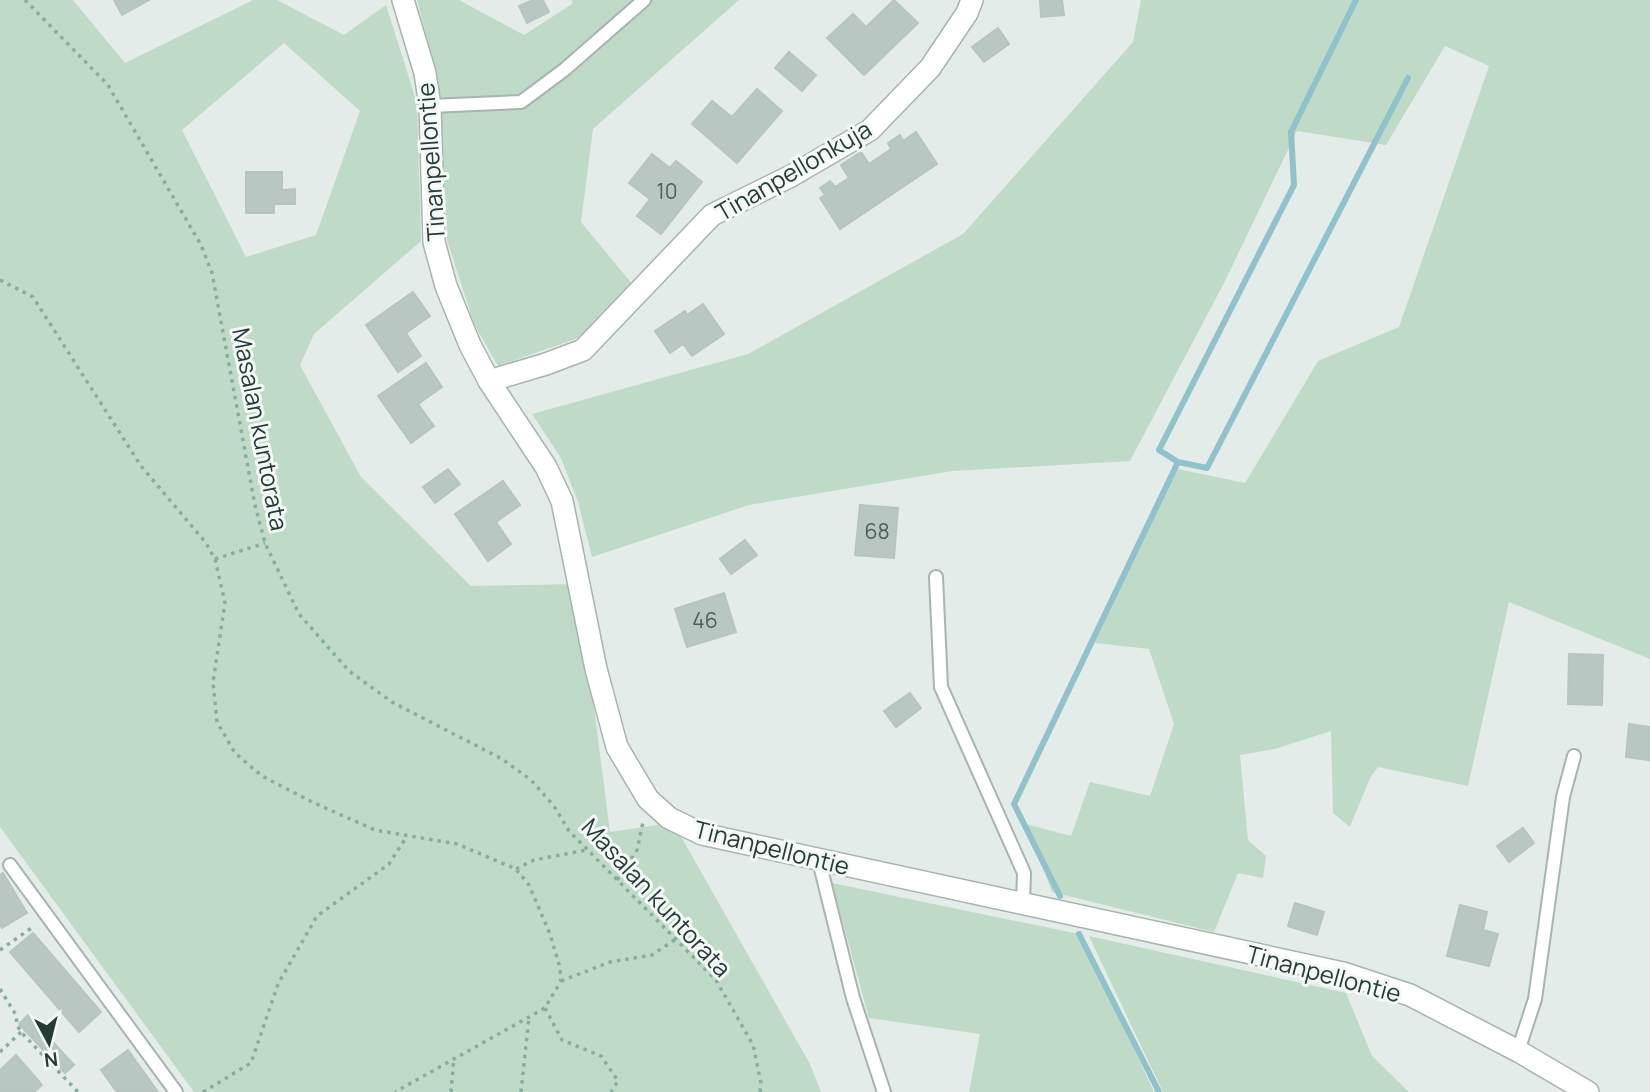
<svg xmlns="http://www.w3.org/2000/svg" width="1650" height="1092" viewBox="0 0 1650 1092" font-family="Manrope,sans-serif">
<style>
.green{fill:#bfdbc7;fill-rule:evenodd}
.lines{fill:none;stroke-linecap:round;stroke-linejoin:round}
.stream{stroke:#91c2cc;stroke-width:6}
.building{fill:#b9c7c2;stroke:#b7c5bf;stroke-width:2}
.lane-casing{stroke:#a7b4b0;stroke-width:16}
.street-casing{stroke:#a7b4b0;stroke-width:24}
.path{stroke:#87ada1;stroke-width:3.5;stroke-dasharray:3.5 5;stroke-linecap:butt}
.lane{stroke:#fff;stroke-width:12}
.street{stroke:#fff;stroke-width:21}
.labels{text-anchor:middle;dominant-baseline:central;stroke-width:6;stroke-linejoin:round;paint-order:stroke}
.number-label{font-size:21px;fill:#4a5f59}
.street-label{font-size:24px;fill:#253c36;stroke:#f4f9f7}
</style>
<rect width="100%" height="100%" fill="#e4ece9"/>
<path class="green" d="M 0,0 L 73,0 L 125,63 L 253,0 L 277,0 L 344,35 L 386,5 L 417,103 L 421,241 L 314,334 L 300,365 L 361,477 L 471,586 L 578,584 L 610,832 L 658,825 L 679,833 L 810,1064 L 821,1092 L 194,1092 L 0,827 ZM 284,43 L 360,111 L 316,235 L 246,257 L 182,130 Z
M 417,0 L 459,0 L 524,35 L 572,4 L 572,0 L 739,0 L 593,129 L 581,222 L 633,285 L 578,338 L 498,366 L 474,324 L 447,240 L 442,128 L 436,74 Z
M 1141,0 L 1650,0 L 1650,659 L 1509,602 L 1468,786 L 1378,767 L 1370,778 L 1350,827 L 1333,813 L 1331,731 L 1275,749 L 1240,755 L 1248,840 L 1266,856 L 1263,878 L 1238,873 L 1214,932 L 1052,892 L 1026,824 L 1071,836 L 1090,782 L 1150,796 L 1174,724 L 1149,649 L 1095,643 L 1173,468 L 1245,483 L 1318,361 L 1399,327 L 1489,66 L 1445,46 L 1386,145 L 1297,131 L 1225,281 L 1130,461 L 952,471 L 749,505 L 592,557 L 578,502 L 561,458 L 532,414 L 748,354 L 963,234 L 1133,42 Z
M 832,883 L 1079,934 L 1154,1092 L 969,1092 L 980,1034 L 869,1018 Z
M 1089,936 L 1346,993 L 1372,1056 L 1409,1092 L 1163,1092 Z"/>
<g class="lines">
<path class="stream" d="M 1178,462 L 1207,468 L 1408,78
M 1060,896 L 1014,804 L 1178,462 L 1159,450 L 1294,185 L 1291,132 L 1356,0
M 1079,934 L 1159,1092"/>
</g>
<path class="building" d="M 114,0 L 149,0 L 122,15 Z
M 533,0 L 543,0 L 549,12 L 527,23 L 519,6 Z
M 894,0 L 918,23 L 864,75 L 827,38 L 853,14 L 866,27 Z
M 1040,0 L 1062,0 L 1064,15 L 1041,17 Z
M 998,28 L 1009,44 L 984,62 L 972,47 Z
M 789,52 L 816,75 L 802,91 L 775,68 Z
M 757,89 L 782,111 L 737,163 L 692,124 L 712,101 L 732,117 Z
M 916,132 L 937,164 L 840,229 L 820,198 L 825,195 L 820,188 L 830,181 L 835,187 L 849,178 L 841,165 L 861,152 L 869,164 L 891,149 L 888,143 L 900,135 L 903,141 Z
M 652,154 L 670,168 L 676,161 L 702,182 L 661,234 L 637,216 L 650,199 L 629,183 Z
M 246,172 L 282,172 L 282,190 L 295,189 L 295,204 L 274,204 L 274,213 L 246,213 Z
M 413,292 L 430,316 L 406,333 L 421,356 L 398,372 L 366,325 Z
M 703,304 L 724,334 L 692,356 L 683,344 L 670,353 L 655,331 L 685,311 L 687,315 Z
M 426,363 L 442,387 L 418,404 L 434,426 L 411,443 L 378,396 Z
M 448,469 L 460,484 L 435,503 L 423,487 Z
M 503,481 L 520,505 L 496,522 L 511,544 L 488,561 L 455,514 Z
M 860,505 L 898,508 L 894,558 L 855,555 Z
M 745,540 L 757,555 L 731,574 L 720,559 Z
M 724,593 L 736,632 L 687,647 L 675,609 Z
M 1569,654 L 1603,655 L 1602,705 L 1568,704 Z
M 910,693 L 921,708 L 896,727 L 884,711 Z
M 1629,724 L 1650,727 L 1649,760 L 1626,757 Z
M 1523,828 L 1534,843 L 1509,862 L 1497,846 Z
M 3,873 L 27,913 L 2,928 L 0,925 L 0,875 Z
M 1295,903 L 1324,912 L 1317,935 L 1288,926 Z
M 1460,905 L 1487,912 L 1483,930 L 1498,934 L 1489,966 L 1447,956 Z
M 33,933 L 101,1012 L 79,1032 L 10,952 Z
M 28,1015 L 74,1065 L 65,1073 L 19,1024 Z
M 128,1050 L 158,1092 L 117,1092 L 101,1070 Z
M 16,1055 L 42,1085 L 34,1092 L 0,1092 L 0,1070 Z"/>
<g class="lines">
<g class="lane-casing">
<path id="lane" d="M 430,106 L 521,102 L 564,70 L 644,0
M 936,577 L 941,687 L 1024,873 L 1023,905
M 819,861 L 853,998 L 884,1092
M 10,865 L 176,1092
M 1518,1051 L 1535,999 L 1563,797 L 1574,756"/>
</g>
<g class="street-casing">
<path id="street" d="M 403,0 L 425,73 L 430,106 L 434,242 L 446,286 L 470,345 L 489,381 L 546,467 L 562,501 L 596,669 L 617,747 L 648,799 L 669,818 L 702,834 L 1343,973 L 1410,995 L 1518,1051 L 1588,1092
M 489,381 L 546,364 L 583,350 L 712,215 L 791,176 L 870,130 L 930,68 L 967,13 L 972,0"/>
</g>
<path class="path" d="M 25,0 L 108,85 L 201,245 L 212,273 L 255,505 L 265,543 L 299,614 L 349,671 L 392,702 L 502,759 L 531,780 L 554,806 L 569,831 L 716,980 L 753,1045 L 761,1083 L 760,1092
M 0,280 L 33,297 L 141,466 L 206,543 L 215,559 L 225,603 L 213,682 L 217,722 L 235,753 L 262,776 L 312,802 L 375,830 L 457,844 L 516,869 L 529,885 L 550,934 L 560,968 L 561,981 L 545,1008 L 395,1092
M 215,559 L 265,543
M 516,869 L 534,860 L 587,850
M 617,880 L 637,850 L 643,822
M 0,950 L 33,927
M 561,981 L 610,962 L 652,955 L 676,939
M 0,989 L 16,1015 L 17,1025 L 21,1032 L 78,1092
M 545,1008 L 562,1040 L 601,1056 L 618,1081 L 611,1092
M 0,1052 L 21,1032
M 203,1092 L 251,1063 L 278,984 L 317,916 L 389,864 L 407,836
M 451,1092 L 454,1057
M 521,1092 L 529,1017"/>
<use href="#lane" class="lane"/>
<use href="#street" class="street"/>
</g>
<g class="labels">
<g class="number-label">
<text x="667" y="191">10</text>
<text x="877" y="531">68</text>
<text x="705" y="620">46</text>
</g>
<g class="street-label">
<text transform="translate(430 162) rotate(-94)">Tinanpellontie</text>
<text transform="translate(793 170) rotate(-30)">Tinanpellonkuja</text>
<text transform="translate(261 429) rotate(79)">Masalan kuntorata</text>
<text transform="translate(772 847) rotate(14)">Tinanpellontie</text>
<text transform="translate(657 897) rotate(47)">Masalan kuntorata</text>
<text transform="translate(1324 973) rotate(15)">Tinanpellontie</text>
</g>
</g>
<g transform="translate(49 1043) rotate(173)" stroke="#f4f9f7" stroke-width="5" paint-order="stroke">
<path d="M0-5L12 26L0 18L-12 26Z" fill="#253c36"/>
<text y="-10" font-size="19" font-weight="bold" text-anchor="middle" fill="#253c36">N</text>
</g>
</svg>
